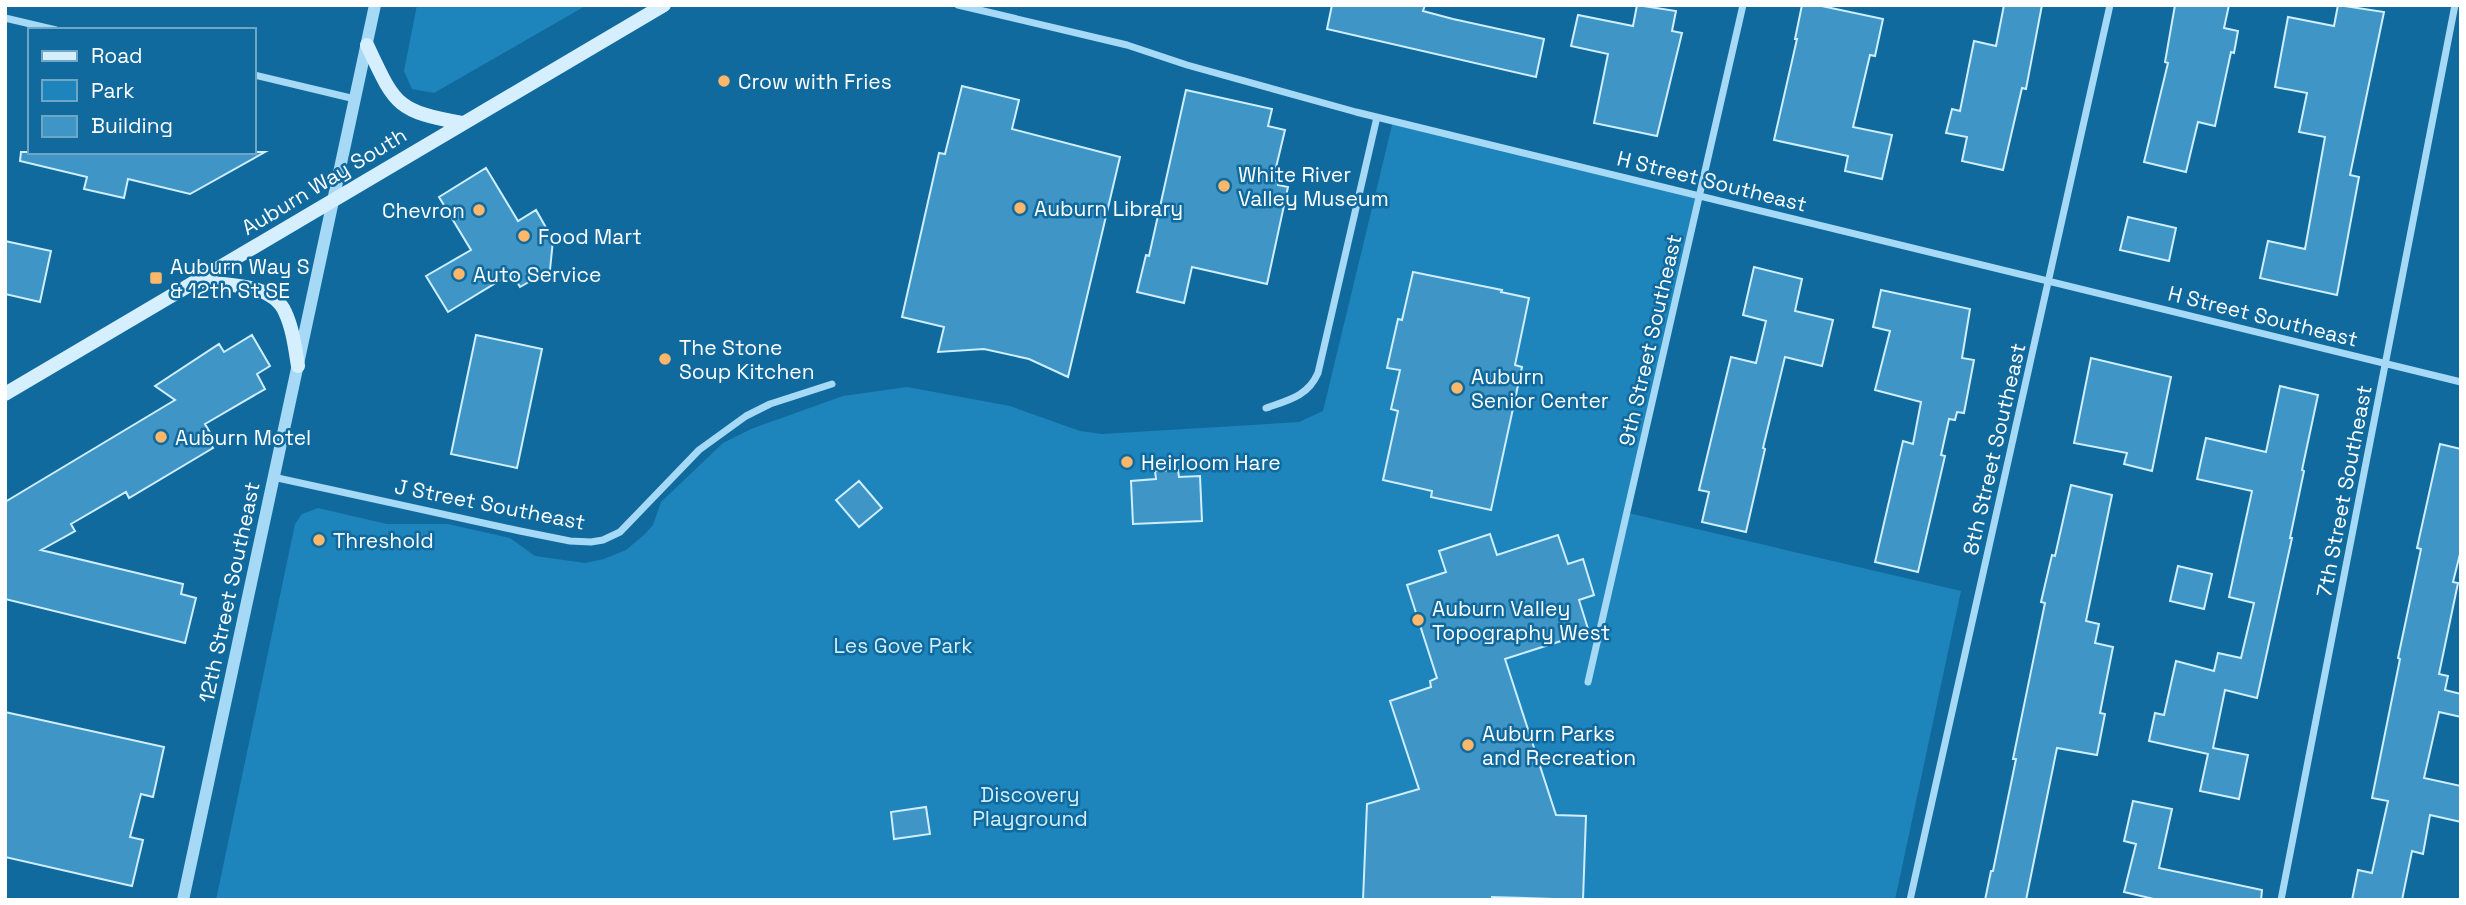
<svg xmlns="http://www.w3.org/2000/svg" width="2466" height="905" viewBox="0 0 2466 905" font-family="'Space Grotesk',sans-serif">
<style>
.green{fill:#1e84bc}
.building{fill:#3e95c6;stroke:#cfeefe;stroke-width:2}
.lines{fill:none;stroke-linecap:round;stroke-linejoin:round}
.minor{stroke:#a6d9f5;stroke-width:7}
.tertiary{stroke:#a6d9f5;stroke-width:12}
.secondary{stroke:#d6effe;stroke-width:14}
.poi-dot{fill:#ffb76a;stroke:#106a9e;stroke-width:2.5}
.labels{text-anchor:middle;dominant-baseline:central;stroke-width:5;stroke-linejoin:round;paint-order:stroke}
.poi-label{font-size:21px;fill:#fff;stroke:#106a9e;text-anchor:start}
.street-label{font-size:21px;fill:#fff;stroke:#106a9e}
.park-label{font-size:21px;fill:#cfeefe;stroke:#106a9e}
</style>
<rect width="100%" height="100%" fill="#106a9e"/>
<path class="green" d="M 417,5 L 587,5 L 434,93 L 412,89 L 404,71 Z
M 1393,121 L 1701,196 L 1628,513 L 1961,591 L 1895,900 L 216,900 L 295,524 L 302,514 L 318,508 L 387,524 L 448,524 L 510,538 L 535,556 L 585,563 L 604,559 L 626,550 L 645,534 L 653,525 L 661,502 L 723,443 L 751,429 L 843,396 L 907,387 L 1010,406 L 1080,431 L 1102,434 L 1299,422 L 1323,411 Z"/>
<path class="building" d="M 1332,5 L 1425,5 L 1423,11 L 1453,19 L 1544,39 L 1536,77 L 1327,29 Z
M 1637,5 L 1676,11 L 1672,31 L 1682,33 L 1657,136 L 1594,123 L 1608,54 L 1571,46 L 1578,15 L 1633,26 Z
M 1802,5 L 1817,5 L 1883,19 L 1875,56 L 1870,55 L 1853,127 L 1892,135 L 1882,179 L 1845,171 L 1848,156 L 1774,140 L 1797,39 L 1795,39 Z
M 2004,5 L 2042,5 L 2026,89 L 2022,88 L 2003,170 L 1962,161 L 1967,137 L 1946,133 L 1952,109 L 1960,111 L 1974,41 L 1996,46 Z
M 2175,5 L 2229,5 L 2224,28 L 2238,31 L 2234,53 L 2231,52 L 2215,126 L 2198,122 L 2186,172 L 2144,162 L 2168,63 L 2165,62 Z
M 2338,5 L 2384,12 L 2350,175 L 2359,177 L 2337,295 L 2260,278 L 2268,241 L 2305,249 L 2325,137 L 2299,132 L 2307,93 L 2275,87 L 2288,17 L 2334,26 Z
M 962,86 L 1019,100 L 1012,129 L 1120,157 L 1068,377 L 1029,359 L 984,349 L 938,352 L 944,327 L 902,317 L 939,153 L 945,154 Z
M 1186,90 L 1272,109 L 1268,126 L 1285,130 L 1273,180 L 1279,181 L 1278,185 L 1288,187 L 1267,284 L 1192,267 L 1184,303 L 1137,292 L 1146,255 L 1149,256 Z
M 21,152 L 265,152 L 190,194 L 128,179 L 124,198 L 84,189 L 87,177 L 20,161 Z
M 486,168 L 518,221 L 536,210 L 553,240 L 550,270 L 520,287 L 512,273 L 448,312 L 426,276 L 471,250 L 439,197 Z
M 2128,217 L 2176,228 L 2169,261 L 2120,250 Z
M 5,241 L 51,251 L 40,302 L 5,294 Z
M 1754,267 L 1802,279 L 1795,311 L 1833,320 L 1822,366 L 1785,357 L 1763,448 L 1765,449 L 1746,532 L 1702,522 L 1709,492 L 1699,490 L 1731,357 L 1756,363 L 1766,321 L 1743,315 Z
M 1413,272 L 1502,290 L 1501,292 L 1529,298 L 1515,365 L 1522,367 L 1491,510 L 1431,497 L 1432,491 L 1383,480 L 1398,411 L 1391,409 L 1400,370 L 1387,368 L 1398,319 L 1402,320 Z
M 1881,290 L 1970,309 L 1962,358 L 1974,360 L 1964,413 L 1957,412 L 1955,420 L 1949,419 L 1941,455 L 1945,456 L 1918,572 L 1875,562 L 1903,441 L 1913,444 L 1921,402 L 1875,390 L 1890,331 L 1873,327 Z
M 252,335 L 270,366 L 257,374 L 265,389 L 205,424 L 212,436 L 207,439 L 213,448 L 129,498 L 126,492 L 71,524 L 75,531 L 41,550 L 183,584 L 181,594 L 196,598 L 185,643 L 5,599 L 5,502 L 175,400 L 155,386 L 219,344 L 224,352 Z
M 476,335 L 542,349 L 517,468 L 451,454 Z
M 2091,358 L 2171,377 L 2152,471 L 2124,464 L 2127,453 L 2074,443 Z
M 2280,386 L 2318,395 L 2302,470 L 2304,471 L 2290,538 L 2292,538 L 2257,698 L 2225,690 L 2213,748 L 2248,755 L 2239,799 L 2200,791 L 2208,754 L 2149,741 L 2155,713 L 2164,715 L 2176,661 L 2214,671 L 2218,653 L 2241,658 L 2254,603 L 2229,597 L 2252,491 L 2197,479 L 2206,438 L 2266,452 Z
M 2440,444 L 2461,449 L 2461,550 L 2453,582 L 2458,583 L 2439,674 L 2448,676 L 2445,690 L 2461,694 L 2461,717 L 2439,712 L 2424,778 L 2461,786 L 2461,822 L 2430,815 L 2423,854 L 2412,851 L 2402,900 L 2352,900 L 2358,870 L 2372,873 L 2388,801 L 2372,798 L 2400,659 L 2398,658 L 2421,549 L 2417,548 Z
M 1178,470 L 1179,477 L 1200,476 L 1202,521 L 1133,524 L 1131,481 L 1156,479 L 1155,471 Z
M 859,481 L 882,508 L 859,527 L 836,500 Z
M 2071,485 L 2112,495 L 2086,621 L 2099,624 L 2095,643 L 2113,647 L 2100,713 L 2105,714 L 2097,755 L 2057,748 L 2026,900 L 1985,900 L 1991,871 L 1993,871 L 2016,759 L 2013,759 L 2045,603 L 2041,602 L 2052,555 L 2055,556 Z
M 1490,534 L 1497,555 L 1558,535 L 1568,564 L 1583,559 L 1594,595 L 1579,600 L 1589,632 L 1505,659 L 1556,815 L 1586,816 L 1583,900 L 1492,897 L 1492,900 L 1363,900 L 1367,804 L 1419,789 L 1390,701 L 1431,687 L 1430,681 L 1437,678 L 1407,585 L 1446,572 L 1439,551 Z
M 2178,566 L 2212,574 L 2204,609 L 2170,601 Z
M 5,712 L 164,747 L 153,797 L 141,794 L 130,837 L 143,840 L 132,886 L 5,857 Z
M 2133,801 L 2172,809 L 2159,868 L 2262,890 L 2261,900 L 2158,900 L 2124,892 L 2136,844 L 2124,841 Z
M 926,807 L 930,834 L 894,839 L 891,812 Z"/>
<g class="lines">
<path class="minor" d="M 958,5 L 1127,45 L 1187,65 L 1356,112 L 2461,382
M 5,18 L 56,30
M 254,75 L 355,99
M 1266,408 C 1289,400 1308,396 1318,373 L 1377,117
M 273,477 L 520,531 L 570,541 L 591,542 L 603,540 L 620,532 L 699,450 L 746,416 L 770,404 L 832,384
M 1588,682 L 1743,5
M 1910,900 L 2110,5
M 2281,900 L 2455,5"/>
<path class="tertiary" d="M 183,900 L 375,5"/>
<path class="secondary" d="M 367,45 C 395,104 395,111 462,123
M 196,282 C 223,285 272,282 285,312 C 293,329 295,348 298,366
M 5,394 L 664,5"/>
</g>
<g class="poi-dot">
<circle cx="724" cy="81" r="7"/>
<circle cx="1224" cy="186" r="7"/>
<circle cx="1020" cy="208" r="7"/>
<circle cx="479" cy="210" r="7"/>
<circle cx="524" cy="236" r="7"/>
<circle cx="459" cy="274" r="7"/>
<rect x="149" y="271" width="14" height="14" rx="3.5"/>
<circle cx="665" cy="359" r="7"/>
<circle cx="1457" cy="388" r="7"/>
<circle cx="161" cy="437" r="7"/>
<circle cx="1127" cy="462" r="7"/>
<circle cx="319" cy="540" r="7"/>
<circle cx="1418" cy="620" r="7"/>
<circle cx="1468" cy="745" r="7"/>
</g>
<g class="labels">
<g class="poi-label">
<text x="738" y="81">Crow with Fries</text>
<text x="1238" y="174">White River<tspan x="1238" dy="24">Valley Museum</tspan></text>
<text x="1034" y="208">Auburn Library</text>
<text x="465" y="210" text-anchor="end">Chevron</text>
<text x="538" y="236">Food Mart</text>
<text x="170" y="266">Auburn Way S<tspan x="170" dy="24">&amp; 12th St SE</tspan></text>
<text x="473" y="274">Auto Service</text>
<text x="679" y="347">The Stone<tspan x="679" dy="24">Soup Kitchen</tspan></text>
<text x="1471" y="376">Auburn<tspan x="1471" dy="24">Senior Center</tspan></text>
<text x="175" y="437">Auburn Motel</text>
<text x="1141" y="462">Heirloom Hare</text>
<text x="333" y="540">Threshold</text>
<text x="1432" y="608">Auburn Valley<tspan x="1432" dy="24">Topography West</tspan></text>
<text x="1482" y="733">Auburn Parks<tspan x="1482" dy="24">and Recreation</tspan></text>
</g>
<g class="street-label">
<text transform="translate(324 181) rotate(-31)">Auburn Way South</text>
<text transform="translate(1712 181) rotate(14)">H Street Southeast</text>
<text transform="translate(2263 316) rotate(14)">H Street Southeast</text>
<text transform="translate(1650 340) rotate(-77)">9th Street Southeast</text>
<text transform="translate(1994 449) rotate(-77)">8th Street Southeast</text>
<text transform="translate(2344 491) rotate(-79)">7th Street Southeast</text>
<text transform="translate(490 504) rotate(11)">J Street Southeast</text>
<text transform="translate(229 592) rotate(-78)">12th Street Southeast</text>
</g>
<g class="park-label">
<text x="903" y="645">Les Gove Park</text>
<text x="1030" y="794">Discovery<tspan x="1030" dy="24">Playground</tspan></text>
</g>
</g>
<rect width="2466" height="905" fill="none" stroke="#ffffff" stroke-width="14"/>
<rect x="28" y="28" width="228" height="126" fill="#106a9e" stroke="#70a6c5" stroke-width="2"/>
<rect x="42" y="51" width="35" height="10" fill="#d6effe" stroke="#70a6c5" stroke-width="2"/>
<text x="91" y="63" font-size="21" fill="#ffffff">Road</text>
<rect x="42" y="80" width="35" height="21" fill="#1e84bc" stroke="#70a6c5" stroke-width="2"/>
<text x="91" y="98" font-size="21" fill="#ffffff">Park</text>
<rect x="42" y="116" width="35" height="21" fill="#3e95c6" stroke="#70a6c5" stroke-width="2"/>
<text x="91" y="133" font-size="21" fill="#ffffff">Building</text>
</svg>
